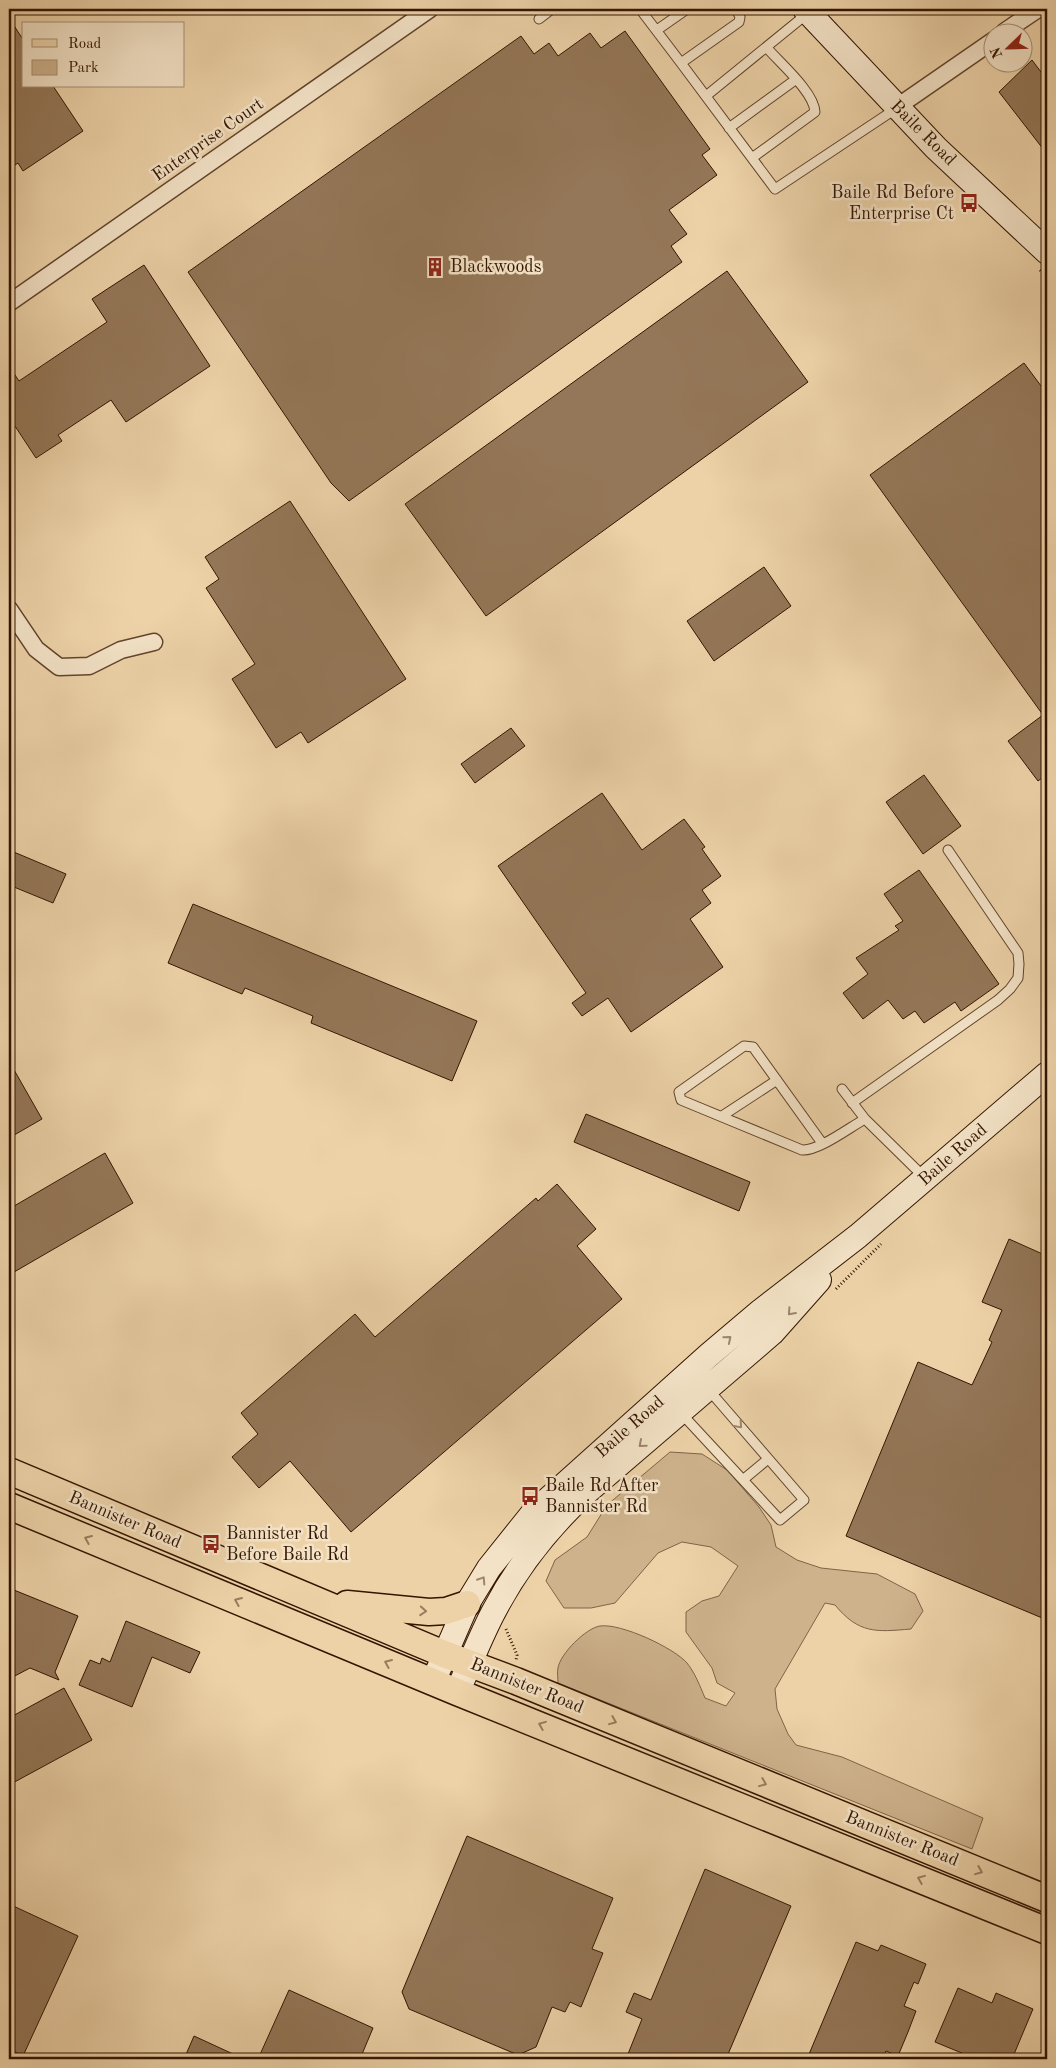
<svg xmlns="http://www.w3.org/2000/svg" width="1056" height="2068" viewBox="0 0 1056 2068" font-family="'Old Standard TT',serif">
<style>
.green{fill:#cdb28c;stroke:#806446}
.building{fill:#947758;stroke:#331501}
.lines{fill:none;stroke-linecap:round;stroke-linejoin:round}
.lane-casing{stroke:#62442b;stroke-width:11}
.street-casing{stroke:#62442b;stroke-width:19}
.secondary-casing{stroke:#331501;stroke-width:26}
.primary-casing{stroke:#331501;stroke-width:29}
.path{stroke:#331501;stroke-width:3;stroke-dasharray:1 2.5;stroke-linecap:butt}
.lane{stroke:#f3e2c6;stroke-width:9}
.street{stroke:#f3e2c6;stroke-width:16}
.secondary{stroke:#f3e2c6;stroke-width:24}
.primary{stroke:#edd2a8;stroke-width:26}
.oneway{stroke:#9d866d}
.oneway2{stroke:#997d5d}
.labels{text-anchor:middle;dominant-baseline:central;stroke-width:5;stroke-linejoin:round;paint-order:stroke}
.street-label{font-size:18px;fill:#331501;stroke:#f3e2c6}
.poi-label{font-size:18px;fill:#331501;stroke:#f3e2c6;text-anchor:start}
</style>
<rect width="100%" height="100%" fill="#edd2a8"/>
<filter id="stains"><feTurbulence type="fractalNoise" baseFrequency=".004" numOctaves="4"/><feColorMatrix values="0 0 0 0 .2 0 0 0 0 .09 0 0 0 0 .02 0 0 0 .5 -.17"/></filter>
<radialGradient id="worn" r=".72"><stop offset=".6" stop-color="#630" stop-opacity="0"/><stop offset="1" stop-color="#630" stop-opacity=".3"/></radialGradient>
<path class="green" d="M 670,1452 L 702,1454 L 727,1470 L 759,1507 L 771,1525 L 776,1547 L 797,1560 L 821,1568 L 877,1574 L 915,1594 L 923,1611 L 911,1629 C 876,1632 859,1634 835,1605 L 825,1603 L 775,1689 L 777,1709 L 788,1734 L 796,1745 L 842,1757 L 983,1818 L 972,1849 L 558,1683 C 558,1678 557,1673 558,1668 C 560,1654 586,1628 600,1626 C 621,1623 674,1648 687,1663 C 695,1673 700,1686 705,1698 L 726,1706 L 735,1693 L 717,1683 L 712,1668 L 686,1632 L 686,1612 L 702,1601 L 719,1596 L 738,1566 L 711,1547 L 682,1542 L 658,1553 L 615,1603 L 591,1608 L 564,1608 L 546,1581 L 555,1560 L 587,1537 L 607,1505 Z"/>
<path class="building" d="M 9,18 L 24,41 L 24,86 L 53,86 L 83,131 L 23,171 L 18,163 L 9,169 Z
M 625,31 L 710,149 L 702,155 L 717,175 L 669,210 L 687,234 L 671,246 L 682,262 L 349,501 L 331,483 L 188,272 L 521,36 L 534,54 L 549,43 L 558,56 L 590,33 L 601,48 Z
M 1032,60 L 1047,80 L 1047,154 L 999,92 Z
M 144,265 L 210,366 L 126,422 L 111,400 L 58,435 L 62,441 L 36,458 L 9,417 L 9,366 L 19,381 L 107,322 L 92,299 Z
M 727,271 L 808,382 L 486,616 L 405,504 Z
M 1024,363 L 1047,394 L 1047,774 L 1038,781 L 1008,741 L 1043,715 L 870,475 Z
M 290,501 L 406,679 L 308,743 L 301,732 L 276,748 L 232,679 L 255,664 L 206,588 L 219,579 L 205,557 Z
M 764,567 L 791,606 L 714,661 L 687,621 Z
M 511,728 L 525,746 L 475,783 L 461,764 Z
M 924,775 L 961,826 L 923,854 L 886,802 Z
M 602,793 L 642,850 L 684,819 L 705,847 L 702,849 L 721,876 L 702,890 L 711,903 L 690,919 L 723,967 L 631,1032 L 608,998 L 582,1016 L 572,1003 L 586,993 L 498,866 Z
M 9,850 L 66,874 L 53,903 L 9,885 Z
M 919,870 L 999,984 L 961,1011 L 955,1002 L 924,1023 L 915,1011 L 903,1019 L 888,1000 L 863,1019 L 843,993 L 868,974 L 856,958 L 899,930 L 895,926 L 903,921 L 884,894 Z
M 193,904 L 477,1021 L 452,1081 L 311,1023 L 313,1016 L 245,988 L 242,994 L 168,963 Z
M 9,1061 L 42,1119 L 9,1138 Z
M 586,1114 L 750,1182 L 739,1211 L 574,1142 Z
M 105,1153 L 133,1203 L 9,1275 L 9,1209 Z
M 557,1184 L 596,1229 L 577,1246 L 622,1299 L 351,1532 L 290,1461 L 259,1488 L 232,1457 L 258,1434 L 241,1413 L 355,1314 L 375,1337 L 536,1198 L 538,1201 Z
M 1009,1239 L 1047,1256 L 1047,1620 L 846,1536 L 918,1362 L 972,1385 L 992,1342 L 989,1340 L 1002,1310 L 982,1302 Z
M 9,1588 L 78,1616 L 55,1672 L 59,1680 L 30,1668 L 9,1679 Z
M 126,1621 L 200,1652 L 190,1673 L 152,1657 L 132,1707 L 79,1685 L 90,1660 L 100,1664 L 102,1658 L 110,1662 Z
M 64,1688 L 92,1740 L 9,1785 L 9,1718 Z
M 467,1836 L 613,1898 L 592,1949 L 603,1953 L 581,2007 L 570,2002 L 565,2012 L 552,2007 L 536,2047 L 518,2055 L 409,2009 L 402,1992 Z
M 705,1869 L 791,1906 L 726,2059 L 626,2059 L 642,2019 L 626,2012 L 634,1993 L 651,2000 Z
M 9,1904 L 78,1936 L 23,2056 L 9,2049 Z
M 856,1942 L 878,1951 L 881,1945 L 926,1964 L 918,1984 L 914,1982 L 904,2006 L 916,2011 L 908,2032 L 898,2056 L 886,2051 L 882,2059 L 807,2059 Z
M 958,1988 L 992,2003 L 996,1993 L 1033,2009 L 1012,2059 L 968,2059 L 969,2056 L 935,2042 Z
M 289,1990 L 373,2028 L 360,2059 L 258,2059 Z
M 194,2036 L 244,2059 L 184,2059 Z"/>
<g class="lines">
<g class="lane-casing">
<path id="lane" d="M 640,9 L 681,63
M 736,9 L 740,17 L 739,22 L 681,63 L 775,189 L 897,108
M 539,19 L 552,9
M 657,30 L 687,9
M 706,96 L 808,13
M 729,128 L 795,80
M 752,158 L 815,112 C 814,92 780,63 767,48
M 842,1089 L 865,1119 L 924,1177
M 852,1103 L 998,1000 L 1010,989 L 1018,978 L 1019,964 L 1018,953 L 948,850
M 722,1116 L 777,1080
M 822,1143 L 753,1047 L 744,1046 L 679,1092 L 681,1100 L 802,1150 C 819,1151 850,1127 865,1119
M 680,1412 L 780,1520 L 804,1500 L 708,1389
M 744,1479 L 768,1459"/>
</g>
<g class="street-casing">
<path id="street" d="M 1004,32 L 1038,9
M 897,107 L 994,40
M 9,303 L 430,9
M 9,609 L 36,649 L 59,667 L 89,666 L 121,650 L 154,642"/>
</g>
<g class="secondary-casing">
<path id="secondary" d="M 805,9 L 936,148 L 1047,252
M 433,1682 L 467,1604 L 489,1568 L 533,1513 L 709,1355 L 761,1311 L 858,1236 L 1047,1074
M 457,1692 C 470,1665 480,1637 494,1611 C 517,1567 546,1530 582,1496 L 772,1333 L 819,1280"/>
</g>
<g class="primary-casing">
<path id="primary" d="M 9,1471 L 444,1654 L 516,1681 L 1047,1899
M 9,1506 L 457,1692 L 1047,1931
M 347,1604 L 429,1612 L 446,1611 L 467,1604"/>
</g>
<path class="path" d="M 1040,270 L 1047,277
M 836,1289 L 881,1244
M 506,1629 L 517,1655 L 516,1660"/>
<use href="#lane" class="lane"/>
<use href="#street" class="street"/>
<use href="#secondary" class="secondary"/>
<use href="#primary" class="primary"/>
</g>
<defs><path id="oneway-chevron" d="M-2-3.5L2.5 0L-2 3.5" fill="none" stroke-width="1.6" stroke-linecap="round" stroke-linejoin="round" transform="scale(1.25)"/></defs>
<g class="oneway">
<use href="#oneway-chevron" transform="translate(791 1312) rotate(132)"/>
<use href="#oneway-chevron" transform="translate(728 1339) rotate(-40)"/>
<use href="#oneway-chevron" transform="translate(739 1425) rotate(49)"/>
<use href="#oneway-chevron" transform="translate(642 1444) rotate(139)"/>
<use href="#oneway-chevron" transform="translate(482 1580) rotate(-57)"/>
</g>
<g class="oneway2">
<use href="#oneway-chevron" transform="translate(88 1539) rotate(-157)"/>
<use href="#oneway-chevron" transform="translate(238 1601) rotate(-157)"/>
<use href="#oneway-chevron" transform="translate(423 1611) rotate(4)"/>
<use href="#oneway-chevron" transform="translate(388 1663) rotate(-157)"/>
<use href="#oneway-chevron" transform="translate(613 1721) rotate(22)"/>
<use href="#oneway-chevron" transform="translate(542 1725) rotate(-158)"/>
<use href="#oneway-chevron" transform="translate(763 1783) rotate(22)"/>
<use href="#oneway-chevron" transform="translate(979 1871) rotate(22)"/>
<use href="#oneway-chevron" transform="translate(921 1879) rotate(-158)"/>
</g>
<defs>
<g id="bus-bare" transform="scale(1.5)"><path d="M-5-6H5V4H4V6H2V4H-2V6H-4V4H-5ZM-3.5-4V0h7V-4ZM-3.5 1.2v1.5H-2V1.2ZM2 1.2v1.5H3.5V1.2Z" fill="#8f2418" stroke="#f3e2c6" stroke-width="2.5" paint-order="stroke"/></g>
<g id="building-bare" transform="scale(1.5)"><path d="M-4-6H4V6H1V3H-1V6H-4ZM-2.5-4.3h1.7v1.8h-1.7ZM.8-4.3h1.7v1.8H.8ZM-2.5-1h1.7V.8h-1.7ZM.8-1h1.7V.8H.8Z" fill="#8f2418" stroke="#f3e2c6" stroke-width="2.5" paint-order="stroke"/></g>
</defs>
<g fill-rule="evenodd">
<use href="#bus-bare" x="969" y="203"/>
<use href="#building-bare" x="435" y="267"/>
<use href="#bus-bare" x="530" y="1496"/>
<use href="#bus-bare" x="211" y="1544"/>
</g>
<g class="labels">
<g class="street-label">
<text transform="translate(923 133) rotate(45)">Baile Road</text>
<text transform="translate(208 140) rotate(-35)">Enterprise Court</text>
<text transform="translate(953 1155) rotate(-41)">Baile Road</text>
<text transform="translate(630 1427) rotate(-41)">Baile Road</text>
<text transform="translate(125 1520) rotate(23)">Bannister Road</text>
<text transform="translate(527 1686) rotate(22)">Bannister Road</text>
<text transform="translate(902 1839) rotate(22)">Bannister Road</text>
</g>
<g class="poi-label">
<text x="954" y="193" text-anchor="end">Baile Rd Before<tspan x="954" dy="21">Enterprise Ct</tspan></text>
<text x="450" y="267">Blackwoods</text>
<text x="545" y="1486">Baile Rd After<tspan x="545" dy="21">Bannister Rd</tspan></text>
<text x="226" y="1534">Bannister Rd<tspan x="226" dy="21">Before Baile Rd</tspan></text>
</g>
</g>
<rect width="1056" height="2068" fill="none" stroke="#edd2a8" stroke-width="30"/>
<rect x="10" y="10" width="1036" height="2048" fill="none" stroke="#331501" stroke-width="2.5"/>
<rect x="15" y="15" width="1026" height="2038" fill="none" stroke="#331501"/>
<rect x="22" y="22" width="162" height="65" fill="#f3e2c6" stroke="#a69077"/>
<rect x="32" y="39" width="25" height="8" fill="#edd2a8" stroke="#a69077"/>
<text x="68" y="48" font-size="15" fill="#331501">Road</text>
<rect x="32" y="60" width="25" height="15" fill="#cdb28c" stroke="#a69077"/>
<text x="68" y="72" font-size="15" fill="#331501">Park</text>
<g transform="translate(1008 48) rotate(247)"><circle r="24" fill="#f3e2c6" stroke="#a69077"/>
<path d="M0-4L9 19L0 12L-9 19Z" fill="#8f2418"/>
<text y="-8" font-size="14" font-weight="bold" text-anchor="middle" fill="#331501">N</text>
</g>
<rect width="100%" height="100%" filter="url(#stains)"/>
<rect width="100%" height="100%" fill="url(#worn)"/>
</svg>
